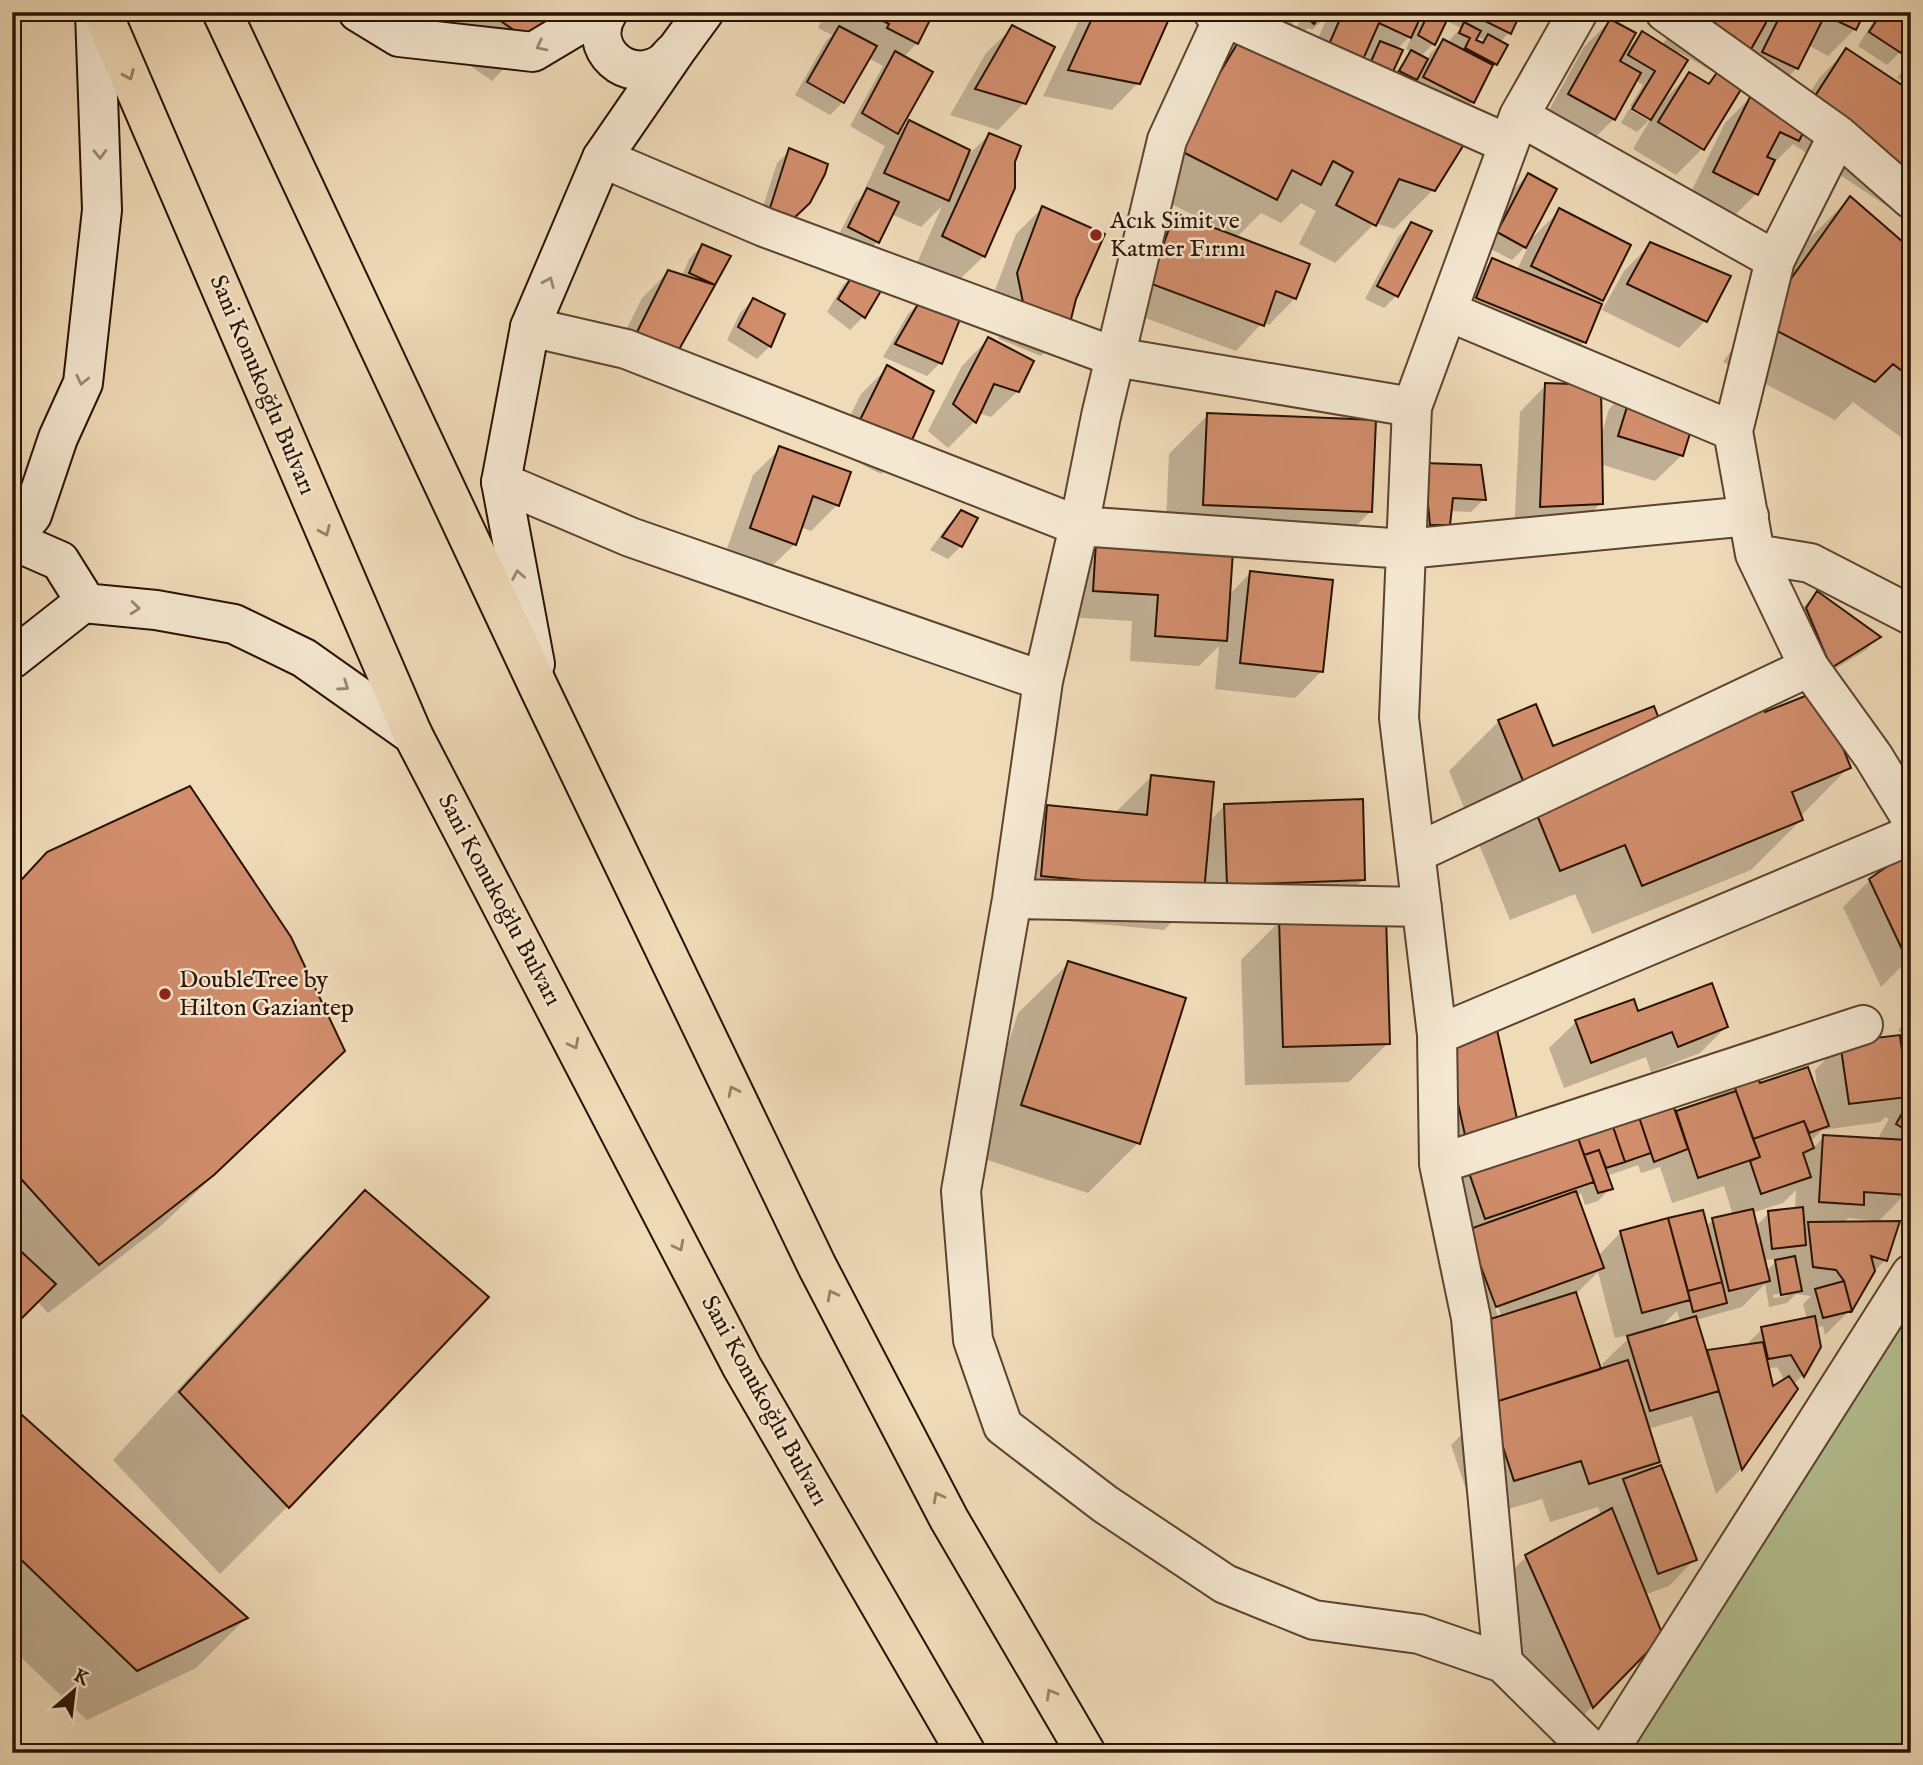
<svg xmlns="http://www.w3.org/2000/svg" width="1923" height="1765" viewBox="0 0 1923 1765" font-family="'IM FELL English',serif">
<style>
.green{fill:#b5c193;stroke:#6f6a4a;stroke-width:2}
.shadow{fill:#0003;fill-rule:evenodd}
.building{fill:#d18d6c;stroke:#291200;stroke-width:2}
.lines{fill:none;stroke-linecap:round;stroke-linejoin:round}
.street-casing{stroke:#5b442e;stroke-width:42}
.secondary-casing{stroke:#291200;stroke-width:42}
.highway-casing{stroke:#291200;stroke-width:42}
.street{stroke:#f5e8d2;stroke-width:38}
.secondary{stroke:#f5e8d2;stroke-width:38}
.highway{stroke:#f0dbb9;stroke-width:38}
.oneway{stroke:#998874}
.oneway2{stroke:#968166}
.poi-dot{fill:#8f2418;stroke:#f5e8d2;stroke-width:2.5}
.labels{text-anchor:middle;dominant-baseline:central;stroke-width:5;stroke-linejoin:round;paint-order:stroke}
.poi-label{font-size:24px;fill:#291200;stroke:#f5e8d2;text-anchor:start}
.street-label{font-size:24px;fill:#291200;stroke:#f5e8d2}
</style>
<rect width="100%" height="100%" fill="#f0dbb9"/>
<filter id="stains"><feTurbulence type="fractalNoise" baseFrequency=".00286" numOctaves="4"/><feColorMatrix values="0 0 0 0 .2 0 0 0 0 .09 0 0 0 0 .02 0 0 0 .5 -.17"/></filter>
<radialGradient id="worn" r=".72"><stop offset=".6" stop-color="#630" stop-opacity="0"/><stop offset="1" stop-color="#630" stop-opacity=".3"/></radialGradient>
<path class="green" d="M 1911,1274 L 1911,1753 L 1607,1753 Z"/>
<path class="shadow" d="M 394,12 L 552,12 L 530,42 L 492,81 Z
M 826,12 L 932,12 L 917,43 L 903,58 L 898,133 L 909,122 L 964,159 L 989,135 L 984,256 L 957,282 L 917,263 L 942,206 L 921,227 L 891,214 L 877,242 L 865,255 L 836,240 L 855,203 L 861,197 L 885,146 L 850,126 L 883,66 L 868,58 L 843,102 L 830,115 L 795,95 L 826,41 L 832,35 L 818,28 Z
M 1083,12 L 1153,12 L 1138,83 L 1112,110 L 1043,96 Z
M 1283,12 L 1303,12 L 1289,27 L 1278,21 Z
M 1304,12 L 1421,12 L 1413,30 L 1432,12 L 1446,19 L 1434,43 L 1420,57 L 1427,61 L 1430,54 L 1443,41 L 1448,44 L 1452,37 L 1461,28 L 1449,22 L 1454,12 L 1519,12 L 1509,33 L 1499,43 L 1505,46 L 1496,64 L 1488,72 L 1472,102 L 1459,115 L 1411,91 L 1418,77 L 1403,92 L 1388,84 L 1393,72 L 1377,88 L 1357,79 L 1367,56 L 1363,54 L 1360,63 L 1341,81 L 1465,139 L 1433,190 L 1394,229 L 1375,223 L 1335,263 L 1299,244 L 1316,211 L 1301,203 L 1281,223 L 1261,213 L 1236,238 L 1307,265 L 1295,298 L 1269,325 L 1263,322 L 1236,351 L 1123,310 L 1149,241 L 1175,215 L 1222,233 L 1223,230 L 1138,187 L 1204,75 L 1243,36 L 1306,65 L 1329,14 L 1312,30 L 1308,28 L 1300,36 L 1295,31 ZM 1413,33 L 1406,49 L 1412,52 L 1394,73 L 1392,72 L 1401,51 L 1397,49 ZM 1476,36 L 1484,40 L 1480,44 L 1474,41 Z
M 1681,12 L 1761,30 L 1778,12 L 1863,12 L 1855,29 L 1828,56 L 1808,45 L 1797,68 L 1770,94 L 1737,79 L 1754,45 L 1723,75 L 1741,87 L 1702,149 L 1676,175 L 1633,149 L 1649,122 L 1648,121 L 1637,132 L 1621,123 L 1629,109 L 1649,121 L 1649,117 L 1630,106 L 1643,85 L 1635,80 L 1614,119 L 1587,145 L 1543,121 L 1584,47 L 1610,21 L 1625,51 L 1643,33 L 1662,46 ZM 1679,52 L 1717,74 L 1706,85 L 1689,74 L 1664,100 Z
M 1879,12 L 1911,12 L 1900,52 L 1887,65 L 1858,46 Z
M 1013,27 L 1024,103 L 998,130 L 950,115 L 986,53 Z
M 1846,51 L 1911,187 L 1890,208 L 1793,144 L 1771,166 L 1756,194 L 1730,220 L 1688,198 L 1725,123 L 1751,97 L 1793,118 L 1820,77 Z
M 1911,59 L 1911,84 L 1897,78 Z
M 790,150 L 823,173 L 753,238 L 777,163 Z
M 1528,175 L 1529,241 L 1559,211 L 1629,246 L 1602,300 L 1598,304 L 1584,342 L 1558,369 L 1451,324 L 1466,287 L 1493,260 L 1517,270 L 1530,242 L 1512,260 L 1485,246 L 1515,188 Z
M 1850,198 L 1911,251 L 1911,436 L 1906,441 L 1853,402 L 1835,420 L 1723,362 L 1811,237 Z
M 1042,208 L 1074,299 L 1067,330 L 1041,356 L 999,339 L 991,301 L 1016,234 Z
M 1411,224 L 1397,295 L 1384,308 L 1365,299 L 1398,237 Z
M 1651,244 L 1729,277 L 1705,321 L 1679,348 L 1602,310 L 1624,271 Z
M 702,246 L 714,284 L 674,354 L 648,380 L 609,364 L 642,298 L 668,272 L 682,276 L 689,259 Z
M 856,272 L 882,285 L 863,317 L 850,330 L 827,312 L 843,285 Z
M 753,300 L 770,346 L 757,359 L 727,340 L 740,313 Z
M 921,301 L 959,315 L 940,363 L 927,376 L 883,357 L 908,314 Z
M 988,339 L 1018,391 L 991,417 L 978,413 L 974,422 L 948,448 L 928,431 L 962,366 Z
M 887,368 L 907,448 L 881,474 L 833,450 L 861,394 Z
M 1635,383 L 1682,455 L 1655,481 L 1600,464 L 1601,503 L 1575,530 L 1514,533 L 1520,412 L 1546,385 L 1601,436 L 1609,409 Z
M 1208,415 L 1371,511 L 1332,550 L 1165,544 L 1169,454 Z
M 780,449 L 837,505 L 811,531 L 800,527 L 795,544 L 768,570 L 725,554 L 753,475 Z
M 1412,478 L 1484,499 L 1471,512 L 1450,511 L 1448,524 L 1435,537 L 1418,537 Z
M 961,512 L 961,546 L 948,559 L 930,550 L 948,525 Z
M 1097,543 L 1229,595 L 1251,572 L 1322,671 L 1295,698 L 1215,689 L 1219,646 L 1199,666 L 1130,661 L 1132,621 L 1067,617 L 1070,570 Z
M 1817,593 L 1878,637 L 1866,650 L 1818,679 L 1794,622 L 1804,606 Z
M 1499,721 L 1552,749 L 1669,748 L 1849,767 L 1800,817 L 1801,820 L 1751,870 L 1592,934 L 1575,894 L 1510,920 L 1449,771 Z
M 1151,777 L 1209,822 L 1225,805 L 1364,879 L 1337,905 L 1201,893 L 1164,930 L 1003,915 L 1009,845 L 1048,806 L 1115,813 Z
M 48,853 L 293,1100 L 162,1225 L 48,1313 L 37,1301 L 12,1325 L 12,889 Z
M 1870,880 L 1911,957 L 1881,987 L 1843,907 Z
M 1280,921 L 1388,1043 L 1349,1082 L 1245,1085 L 1241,960 Z
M 1069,963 L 1138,1143 L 1088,1193 L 972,1155 L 1018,1013 Z
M 1911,1010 L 1911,1039 L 1898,1031 Z
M 1637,1013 L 1726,1027 L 1700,1053 L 1651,1072 L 1646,1057 L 1564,1088 L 1549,1048 L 1576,1022 Z
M 1841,1044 L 1904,1082 L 1911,1075 L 1911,1186 L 1905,1194 L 1877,1223 L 1885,1260 L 1872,1274 L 1850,1310 L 1825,1335 L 1823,1326 L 1816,1328 L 1820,1346 L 1802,1376 L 1793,1385 L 1795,1389 L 1741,1469 L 1716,1494 L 1692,1416 L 1648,1429 L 1658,1461 L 1648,1472 L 1695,1559 L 1669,1586 L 1644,1595 L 1661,1636 L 1554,1745 L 1487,1595 L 1526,1557 L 1601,1516 L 1598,1507 L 1550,1522 L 1542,1499 L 1476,1519 L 1451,1445 L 1466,1430 L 1419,1069 L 1518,1132 L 1674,1115 L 1705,1102 L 1731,1075 L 1759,1086 L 1818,1096 L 1815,1070 ZM 1885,1117 L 1889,1119 L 1877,1140 L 1824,1137 L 1812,1149 L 1810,1142 L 1822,1130 L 1880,1122 ZM 1638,1165 L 1641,1173 L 1660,1167 L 1672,1203 L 1724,1186 L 1733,1215 L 1713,1220 L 1705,1227 L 1701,1212 L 1621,1232 L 1598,1256 L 1577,1197 L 1581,1193 L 1585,1205 L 1598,1201 L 1611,1188 L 1607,1176 ZM 1796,1190 L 1795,1210 L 1769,1213 L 1755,1227 L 1752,1213 L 1783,1203 ZM 1848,1218 L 1869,1220 L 1869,1223 L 1843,1223 ZM 1471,1244 L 1474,1244 L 1501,1315 L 1498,1316 ZM 1779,1259 L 1766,1271 L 1763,1260 ZM 1598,1272 L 1615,1338 L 1633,1334 L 1602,1364 L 1604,1370 L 1599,1371 L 1575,1295 ZM 1765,1284 L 1769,1307 L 1787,1303 L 1796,1294 L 1811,1296 L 1803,1304 L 1807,1319 L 1762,1329 L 1749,1342 L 1750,1346 L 1705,1352 L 1696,1320 L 1742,1307 ZM 1787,1292 L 1787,1296 L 1773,1298 L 1773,1295 ZM 1677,1311 L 1680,1321 L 1658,1329 ZM 1777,1367 L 1785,1381 L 1772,1388 L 1767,1369 Z
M 365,1193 L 288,1506 L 220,1574 L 113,1460 L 297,1260 Z
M 12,1409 L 246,1618 L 196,1668 L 87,1720 L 12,1649 Z"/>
<path class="building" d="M 488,12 L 554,12 L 532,43 Z
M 866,12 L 934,12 L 918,44 L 887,28 L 889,24 Z
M 1095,12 L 1157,12 L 1169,19 L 1140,84 L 1068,70 Z
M 1310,12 L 1329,12 L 1327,18 L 1321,15 L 1314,24 L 1307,18 Z
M 1343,12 L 1423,12 L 1411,38 L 1379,23 L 1361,64 L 1327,49 Z
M 1429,12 L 1436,12 L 1448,18 L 1435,45 L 1418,35 Z
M 1467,12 L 1521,12 L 1511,34 Z
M 1691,12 L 1772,12 L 1750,51 Z
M 1782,12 L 1865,12 L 1856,30 L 1825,15 L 1798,69 L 1762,52 Z
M 1882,12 L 1911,12 L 1911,39 L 1901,53 L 1869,32 Z
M 1610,19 L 1636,33 L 1620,61 L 1641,73 L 1615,120 L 1568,94 Z
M 1464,22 L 1481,31 L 1476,40 L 1483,43 L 1488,34 L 1508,45 L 1497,65 L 1465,48 L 1470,38 L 1459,33 Z
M 1012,25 L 1055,47 L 1026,104 L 975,89 Z
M 839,26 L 877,46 L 844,103 L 807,82 Z
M 1642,31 L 1688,60 L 1651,120 L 1632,109 L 1655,71 L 1628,55 Z
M 1243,34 L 1468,138 L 1435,191 L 1399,179 L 1376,226 L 1336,205 L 1353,172 L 1333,161 L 1321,185 L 1292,170 L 1277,200 L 1175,148 Z
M 1443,39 L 1493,65 L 1474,103 L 1423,77 Z
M 1380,41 L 1403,50 L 1391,76 L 1369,66 Z
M 1846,48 L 1911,91 L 1911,178 L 1806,110 Z
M 1411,50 L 1428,59 L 1417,80 L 1399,71 Z
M 895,51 L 933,72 L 898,134 L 862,113 Z
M 1718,71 L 1743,86 L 1704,150 L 1658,122 L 1689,72 L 1709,84 Z
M 1751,95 L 1808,123 L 1799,141 L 1780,132 L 1767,157 L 1775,160 L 1758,195 L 1713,172 Z
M 909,120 L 970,150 L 949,201 L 884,173 Z
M 989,133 L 1021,146 L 1015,162 L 1015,188 L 985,257 L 942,236 Z
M 789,148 L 828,164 L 825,174 L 810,203 L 792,220 L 764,227 Z
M 1528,173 L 1557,189 L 1526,248 L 1497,232 Z
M 867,188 L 899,202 L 879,243 L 848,227 Z
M 1850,196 L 1911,249 L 1911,378 L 1893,364 L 1875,382 L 1760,322 Z
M 1042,206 L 1105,234 L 1076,299 L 1068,331 L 1025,312 L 1017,273 Z
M 1559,208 L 1631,245 L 1603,301 L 1531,266 Z
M 1175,213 L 1310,264 L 1296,299 L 1276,291 L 1264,326 L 1149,283 Z
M 1411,222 L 1432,231 L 1398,297 L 1377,286 Z
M 1650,242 L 1731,276 L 1707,322 L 1627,284 Z
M 702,244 L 731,256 L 715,285 L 689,273 Z
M 1492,258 L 1602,304 L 1586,343 L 1476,298 Z
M 668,270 L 715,285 L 676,355 L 634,338 Z
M 856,270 L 885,284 L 865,318 L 838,299 Z
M 753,298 L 785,314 L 771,347 L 738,327 Z
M 921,299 L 962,314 L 942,364 L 895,344 Z
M 988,337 L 1034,361 L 1019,392 L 994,384 L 976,423 L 953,404 Z
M 887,365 L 934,391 L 908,449 L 858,424 Z
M 1635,381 L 1700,401 L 1683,456 L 1618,436 Z
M 1545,383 L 1601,385 L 1603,504 L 1540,507 Z
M 1207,413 L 1376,420 L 1372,512 L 1203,505 Z
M 779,446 L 851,472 L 839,506 L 813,496 L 796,545 L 750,528 Z
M 1424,463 L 1481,465 L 1486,500 L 1453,498 L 1450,525 L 1430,525 Z
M 961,510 L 978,518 L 962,547 L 942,537 Z
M 1096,542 L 1233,551 L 1227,641 L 1155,636 L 1158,595 L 1093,591 Z
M 1250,571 L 1333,580 L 1323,672 L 1240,663 Z
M 1817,591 L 1881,637 L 1831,668 L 1806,608 Z
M 1755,690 L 1765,712 L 1820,690 L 1851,768 L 1792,792 L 1803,820 L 1642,886 L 1625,845 L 1560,871 L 1498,720 L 1536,704 L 1553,746 L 1654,706 L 1670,747 Z
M 1151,775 L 1214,782 L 1204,892 L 1041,876 L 1047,805 L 1147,815 Z
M 190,786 L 291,937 L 345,1051 L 214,1175 L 99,1265 L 12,1169 L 12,890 L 47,852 Z
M 1363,799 L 1365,880 L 1227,885 L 1224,804 Z
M 1911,850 L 1911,959 L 1908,962 L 1869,879 Z
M 1386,916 L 1390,1044 L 1283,1047 L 1279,919 Z
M 1068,961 L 1186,998 L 1140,1144 L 1021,1105 Z
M 1712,983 L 1728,1027 L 1678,1047 L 1672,1032 L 1591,1063 L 1575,1020 L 1634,999 L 1638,1011 Z
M 1497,1030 L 1520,1132 L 1467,1144 L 1444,1041 Z
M 1900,1035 L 1908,1097 L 1849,1104 L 1840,1042 Z
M 1753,1065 L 1760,1083 L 1808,1067 L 1829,1126 L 1809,1133 L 1804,1121 L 1753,1139 L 1730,1074 Z
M 1736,1091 L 1760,1157 L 1698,1178 L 1676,1111 Z
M 1911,1098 L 1911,1133 L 1896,1124 Z
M 1671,1099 L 1688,1149 L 1654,1162 L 1637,1111 Z
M 1637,1111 L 1651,1153 L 1625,1162 L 1608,1112 Z
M 1608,1112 L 1625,1162 L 1606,1168 L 1599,1150 L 1584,1155 L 1573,1124 Z
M 1804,1121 L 1814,1148 L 1803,1153 L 1811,1177 L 1761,1194 L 1750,1161 L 1760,1157 L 1753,1139 Z
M 1573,1124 L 1594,1182 L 1485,1219 L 1465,1161 Z
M 1823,1135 L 1907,1140 L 1911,1146 L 1911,1189 L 1907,1195 L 1864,1192 L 1864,1205 L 1819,1202 Z
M 1599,1150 L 1613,1189 L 1598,1193 L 1584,1155 Z
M 365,1190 L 489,1297 L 289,1508 L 179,1392 Z
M 1576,1191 L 1604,1268 L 1496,1307 L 1467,1230 Z
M 1803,1207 L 1806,1245 L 1772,1249 L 1768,1211 Z
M 1753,1209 L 1770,1281 L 1729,1291 L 1712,1218 Z
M 1703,1210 L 1722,1282 L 1688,1291 L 1668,1218 Z
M 1668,1218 L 1690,1300 L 1642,1313 L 1620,1231 Z
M 1900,1221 L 1887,1261 L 1871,1256 L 1875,1271 L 1852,1311 L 1844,1281 L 1836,1270 L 1813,1267 L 1808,1222 Z
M 12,1243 L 56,1284 L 12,1328 Z
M 1795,1256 L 1802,1291 L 1781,1295 L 1775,1260 Z
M 1844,1281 L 1852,1311 L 1823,1318 L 1815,1289 Z
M 1722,1282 L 1727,1303 L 1693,1312 L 1688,1291 Z
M 1576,1292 L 1601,1369 L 1489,1404 L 1481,1322 Z
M 1696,1316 L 1719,1391 L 1650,1411 L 1627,1336 Z
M 1815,1316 L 1821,1347 L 1804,1377 L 1791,1355 L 1768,1359 L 1761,1327 Z
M 1763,1342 L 1773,1386 L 1789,1376 L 1798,1389 L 1742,1470 L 1707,1350 Z
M 1628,1360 L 1660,1462 L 1589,1484 L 1581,1461 L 1514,1481 L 1489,1404 Z
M 12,1406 L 248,1618 L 137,1671 L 12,1551 Z
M 1661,1465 L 1697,1560 L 1658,1574 L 1623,1479 Z
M 1612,1508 L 1663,1636 L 1593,1708 L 1525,1555 Z"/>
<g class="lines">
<g class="street-casing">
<path id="street" d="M 1213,12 L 1508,144
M 1226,12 L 1167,140 L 1101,416 L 1079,526 L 1043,681 L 1012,899 L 961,1191 L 973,1340 L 1003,1426 L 1105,1504 L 1225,1584 L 1314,1620 L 1419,1634 L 1503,1663 L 1594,1753
M 1665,12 L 1838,135 L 1911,199
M 1519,116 L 1775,260
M 1838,135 L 1775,260 L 1733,431 L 1755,554 L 1809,667 L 1873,756 L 1911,818
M 602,158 L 764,227 L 1115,357 L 1412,407
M 1447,311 L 1733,431
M 530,327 L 626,349 L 1079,526 L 1406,549 L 1749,516
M 501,482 L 630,537 L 1043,681
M 1755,554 L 1810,563 L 1911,615
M 1416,853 L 1809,667
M 1012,899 L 1422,907
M 1437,1035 L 1911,835
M 1439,1164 L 1863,1025
M 1503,1663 L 1471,1318 L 1439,1164 L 1437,1035 L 1399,718 L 1412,407 L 1519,116 L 1578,12
M 1607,1753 L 1911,1274"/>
</g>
<g class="secondary-casing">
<path id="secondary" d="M 358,12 L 399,37 L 533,52 L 600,12
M 608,12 C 585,48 628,87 663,63 C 667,60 671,54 675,51
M 12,540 L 32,515 L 58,438 L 83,383 L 102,210 L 95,12
M 12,540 L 60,561 L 80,593 L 83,603
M 12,659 L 83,603 L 156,610 L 234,624 L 304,658 L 413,735
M 535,664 L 501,482 L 530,327 L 602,158 L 677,49 L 704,12"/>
</g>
<g class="highway-casing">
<path id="highway" d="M 102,12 L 413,735 L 742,1367 L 966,1753
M 222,12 L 540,690 L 817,1266 L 949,1519 L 1086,1753"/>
</g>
<use href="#street" class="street"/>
<use href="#secondary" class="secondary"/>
<use href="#highway" class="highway"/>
</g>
<defs><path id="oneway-chevron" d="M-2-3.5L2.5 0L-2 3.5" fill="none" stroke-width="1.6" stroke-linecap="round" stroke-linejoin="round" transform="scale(1.75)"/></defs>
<g class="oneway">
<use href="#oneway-chevron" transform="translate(541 46) rotate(153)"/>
<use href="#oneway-chevron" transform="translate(100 154) rotate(88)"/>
<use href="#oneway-chevron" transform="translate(549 282) rotate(-67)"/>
<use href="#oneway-chevron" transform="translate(82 380) rotate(103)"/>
<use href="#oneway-chevron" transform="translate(518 575) rotate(-101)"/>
<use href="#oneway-chevron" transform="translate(135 608) rotate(5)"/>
<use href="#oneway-chevron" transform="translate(344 686) rotate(35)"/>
</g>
<g class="oneway2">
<use href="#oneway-chevron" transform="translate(129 75) rotate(67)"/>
<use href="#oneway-chevron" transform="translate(325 531) rotate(67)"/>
<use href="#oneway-chevron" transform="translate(574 1044) rotate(63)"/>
<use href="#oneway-chevron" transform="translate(733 1091) rotate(-116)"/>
<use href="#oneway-chevron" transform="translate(679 1246) rotate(63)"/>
<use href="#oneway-chevron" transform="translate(832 1295) rotate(-118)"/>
<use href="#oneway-chevron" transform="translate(938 1497) rotate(-118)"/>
<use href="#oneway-chevron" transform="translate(1051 1694) rotate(-120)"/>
</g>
<g class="poi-dot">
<circle cx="1096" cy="235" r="7"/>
<circle cx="165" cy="994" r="7"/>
</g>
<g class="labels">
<g class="poi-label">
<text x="1110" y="221">Acık Simit ve<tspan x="1110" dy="28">Katmer Fırını</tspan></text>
<text x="179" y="980">DoubleTree by<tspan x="179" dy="28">Hilton Gaziantep</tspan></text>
</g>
<g class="street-label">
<text transform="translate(262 385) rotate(67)">Sani Konukoğlu Bulvarı</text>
<text transform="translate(499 900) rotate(62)">Sani Konukoğlu Bulvarı</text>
<text transform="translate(764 1401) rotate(61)">Sani Konukoğlu Bulvarı</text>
</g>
</g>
<rect width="1923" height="1765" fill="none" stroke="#f0dbb9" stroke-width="42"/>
<rect x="14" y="14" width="1895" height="1737" fill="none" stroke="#291200" stroke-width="3.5"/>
<rect x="21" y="21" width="1881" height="1723" fill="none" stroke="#291200" stroke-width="2"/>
<g transform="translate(74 1691) rotate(28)" stroke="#f5e8d2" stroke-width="5" paint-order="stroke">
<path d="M0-5L12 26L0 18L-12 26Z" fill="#291200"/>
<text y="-10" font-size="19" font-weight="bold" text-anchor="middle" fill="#291200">K</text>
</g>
<rect width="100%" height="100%" filter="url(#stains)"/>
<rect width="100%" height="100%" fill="url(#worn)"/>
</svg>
